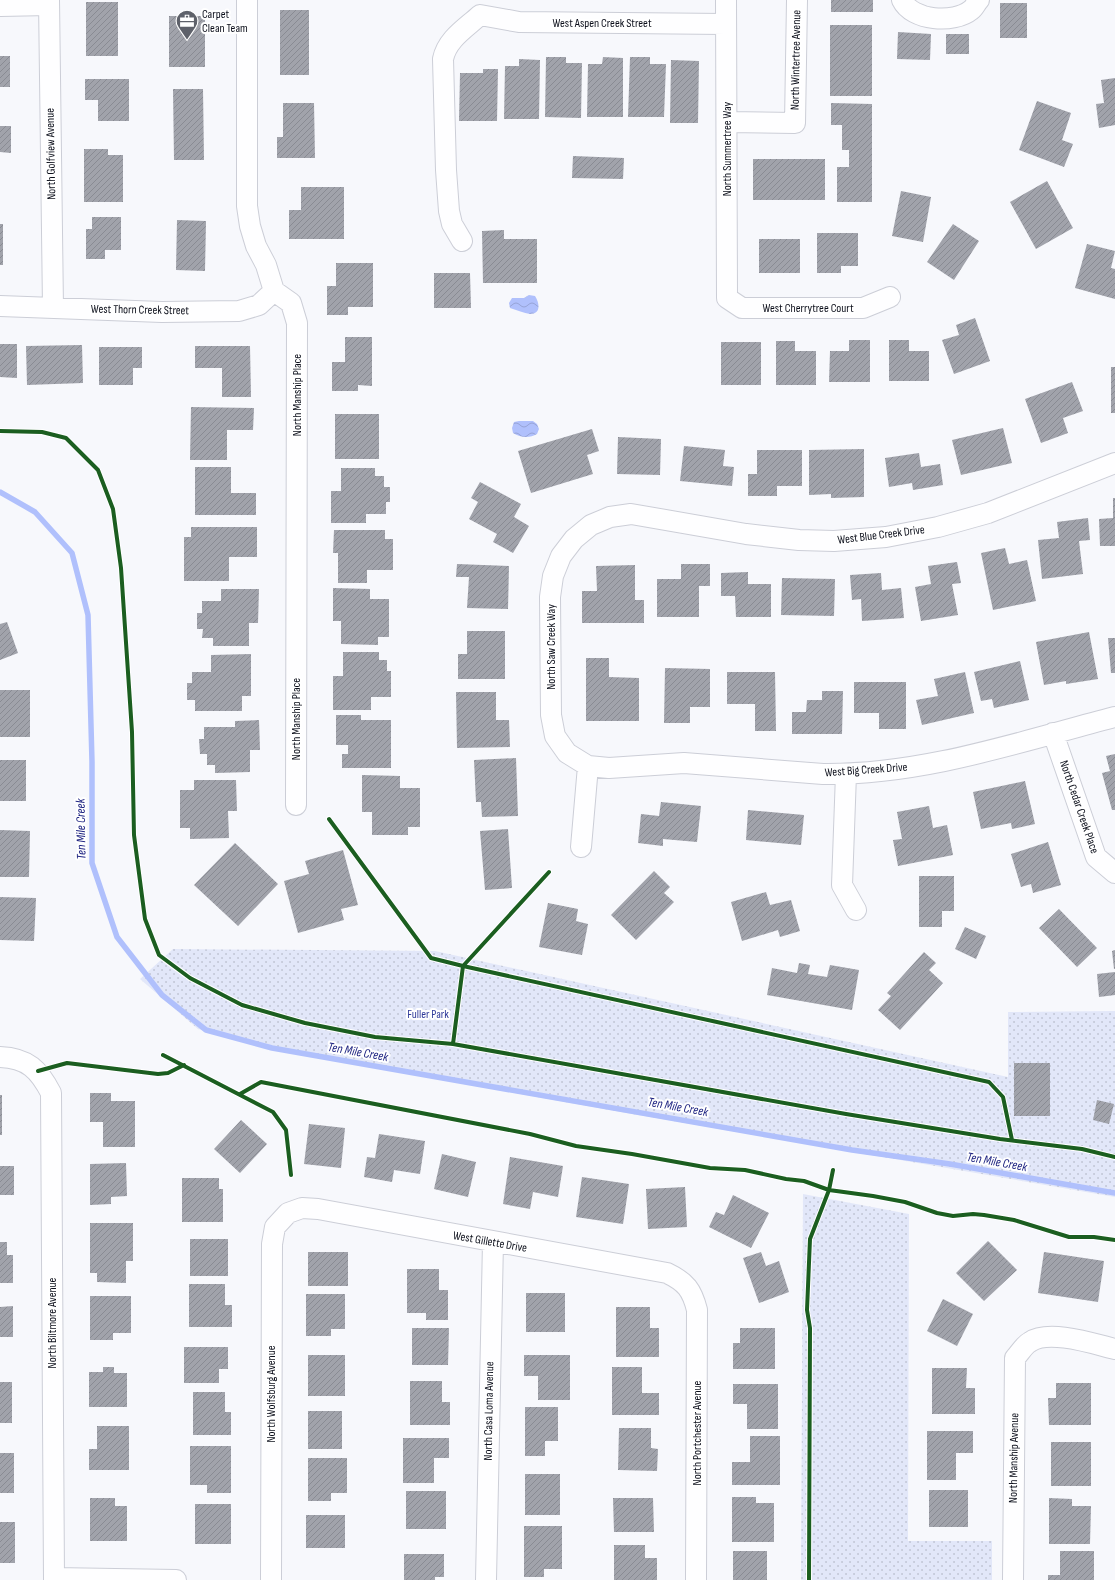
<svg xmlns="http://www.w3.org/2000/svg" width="1115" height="1580" viewBox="0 0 1115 1580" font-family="'Sofia Sans Condensed',sans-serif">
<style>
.park{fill:url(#park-dots)}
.water{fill:url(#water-waves)}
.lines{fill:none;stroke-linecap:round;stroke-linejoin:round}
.stream{stroke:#b0c0fc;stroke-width:5.5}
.building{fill:url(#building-hatch)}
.minor-casing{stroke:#ccced7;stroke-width:22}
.minor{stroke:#fefeff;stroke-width:20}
.cycleway-casing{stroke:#fff;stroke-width:6}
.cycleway{stroke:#1b5e20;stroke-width:4}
.labels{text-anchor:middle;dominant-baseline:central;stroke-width:4;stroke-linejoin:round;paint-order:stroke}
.poi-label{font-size:12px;fill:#0c0f1b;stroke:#fff;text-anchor:start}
.street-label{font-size:12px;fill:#0c0f1b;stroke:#fff}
.park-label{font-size:12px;fill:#2f3a99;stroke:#fff}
.water-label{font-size:13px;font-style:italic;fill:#1f2482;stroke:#fff}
</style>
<defs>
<pattern id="park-dots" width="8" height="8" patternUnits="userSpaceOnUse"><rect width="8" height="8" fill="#e2e7f9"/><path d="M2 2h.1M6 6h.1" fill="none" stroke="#c1c5d5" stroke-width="1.8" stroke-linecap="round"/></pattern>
<pattern id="water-waves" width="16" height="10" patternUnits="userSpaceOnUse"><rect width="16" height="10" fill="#b0c0fc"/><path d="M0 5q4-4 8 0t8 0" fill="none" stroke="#96a4d7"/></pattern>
<pattern id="building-hatch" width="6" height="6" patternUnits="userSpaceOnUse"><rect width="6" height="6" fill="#a1a3ab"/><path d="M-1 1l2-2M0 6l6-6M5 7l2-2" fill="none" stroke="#898b93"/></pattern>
</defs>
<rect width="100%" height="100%" fill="#f7f8fc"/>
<path class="park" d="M 173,949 L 435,951 L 1008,1077 L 1008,1012 L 1115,1011 L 1115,1197 L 621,1112 L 327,1059 L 198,1029 L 140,979 Z
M 803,1194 L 909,1214 L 908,1541 L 992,1541 L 992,1580 L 801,1580 Z"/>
<path class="water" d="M 529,295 L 535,296 C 539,302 542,314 530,314 C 524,313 517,310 510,308 L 509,303 L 512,298 L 524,298 Z
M 519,421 L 533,421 L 537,424 L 539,429 L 537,434 C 530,438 521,438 513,433 L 512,428 L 514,422 Z"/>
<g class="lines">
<path class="stream" d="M 0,492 L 35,512 L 72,553 L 88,615 L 92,762 L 92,863 L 117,937 L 162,995 L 206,1030 L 272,1048 L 852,1150 L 950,1164 L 1115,1193"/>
</g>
<path class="building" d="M 831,0 L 873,0 L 873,12 L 831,12 Z
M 86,2 L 118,2 L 118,56 L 86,56 Z
M 1000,3 L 1027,3 L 1027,38 L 1000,38 Z
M 280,10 L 309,10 L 309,75 L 280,75 Z
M 169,16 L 205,16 L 205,67 L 169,67 Z
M 830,25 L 872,25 L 872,96 L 830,96 Z
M 898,32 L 931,34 L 930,60 L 897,59 Z
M 946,34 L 969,34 L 969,54 L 946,54 Z
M 0,56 L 10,56 L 10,87 L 0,87 Z
M 546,57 L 566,57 L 566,63 L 582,63 L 581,118 L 545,117 Z
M 603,57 L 623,58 L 623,117 L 587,117 L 588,64 L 602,64 Z
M 630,57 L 650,57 L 650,64 L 666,64 L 664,117 L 628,117 Z
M 519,59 L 540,60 L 539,119 L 504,119 L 505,66 L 519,66 Z
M 671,60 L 699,61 L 698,123 L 670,123 Z
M 483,69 L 498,69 L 497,121 L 459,121 L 460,73 L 483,73 Z
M 1115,78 L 1115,125 L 1099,128 L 1096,104 L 1104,103 L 1101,80 Z
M 85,79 L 129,79 L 129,121 L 98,121 L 98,100 L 85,100 Z
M 173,89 L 203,89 L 204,160 L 174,160 Z
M 1037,101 L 1071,113 L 1062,140 L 1073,144 L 1064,167 L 1019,150 Z
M 283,103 L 314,103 L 315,158 L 277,158 L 277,137 L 283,137 Z
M 831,103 L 872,104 L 872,202 L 837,202 L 837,167 L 849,167 L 849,150 L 842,150 L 842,125 L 831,125 Z
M 0,126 L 11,126 L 11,153 L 0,152 Z
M 84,149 L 108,149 L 108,155 L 123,155 L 123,202 L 84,202 Z
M 573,156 L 624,158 L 623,179 L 572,178 Z
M 753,159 L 825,159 L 825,200 L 753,200 Z
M 1047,181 L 1073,228 L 1036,249 L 1010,202 Z
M 301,187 L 344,187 L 344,239 L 289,239 L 289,210 L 301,210 Z
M 901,191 L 931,197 L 923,242 L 892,236 Z
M 92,217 L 121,217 L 121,250 L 105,250 L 105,259 L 86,259 L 86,229 L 92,229 Z
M 177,220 L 206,221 L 205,271 L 176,270 Z
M 0,224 L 3,224 L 3,265 L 0,265 Z
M 953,224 L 979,241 L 954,280 L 927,262 Z
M 504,230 L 504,239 L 537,239 L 537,283 L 483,283 L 482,231 Z
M 817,233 L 858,233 L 858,266 L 841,266 L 841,273 L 817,273 Z
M 759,239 L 800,239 L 800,273 L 759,273 Z
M 1087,244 L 1115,251 L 1111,268 L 1115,269 L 1115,299 L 1075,288 Z
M 336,263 L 373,263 L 373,307 L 348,307 L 348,315 L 327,315 L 327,286 L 336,286 Z
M 434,273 L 470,273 L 471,308 L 434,308 Z
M 975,318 L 990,361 L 954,374 L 942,340 L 959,335 L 956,325 Z
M 345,337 L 372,337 L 372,386 L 358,385 L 358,391 L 332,391 L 332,362 L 345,362 Z
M 849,340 L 870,340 L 870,382 L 829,382 L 830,351 L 849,351 Z
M 889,340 L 909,340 L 909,351 L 929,351 L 929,381 L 889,381 Z
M 776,341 L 795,341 L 795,351 L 816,351 L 816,385 L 776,385 Z
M 721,342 L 761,342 L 761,385 L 721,385 Z
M 0,344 L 17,344 L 17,378 L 0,377 Z
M 82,345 L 83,383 L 27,385 L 26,346 Z
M 195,346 L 250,346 L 251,397 L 222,397 L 222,368 L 195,368 Z
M 99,347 L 142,347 L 142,368 L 133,368 L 133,385 L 99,385 Z
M 1111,367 L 1115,367 L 1115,413 L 1111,413 Z
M 1072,382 L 1083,411 L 1063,418 L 1068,433 L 1041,443 L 1025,399 Z
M 191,407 L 254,408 L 253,430 L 227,430 L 227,460 L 190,460 Z
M 335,414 L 379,414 L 379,459 L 335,459 Z
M 1003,428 L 1012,463 L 961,475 L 952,440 Z
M 592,429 L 599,451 L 587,455 L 593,474 L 531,493 L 518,451 Z
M 618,437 L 661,439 L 660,475 L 617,474 Z
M 684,446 L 725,450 L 723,466 L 734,467 L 732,486 L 680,481 Z
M 864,449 L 864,497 L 831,498 L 831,494 L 809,495 L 809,450 Z
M 757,450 L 802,450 L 802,486 L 777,486 L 777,496 L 748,496 L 748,474 L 757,474 Z
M 919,453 L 921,467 L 940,464 L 943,485 L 913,490 L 912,483 L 889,487 L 885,458 Z
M 195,467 L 231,467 L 231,493 L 256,493 L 256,515 L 195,515 Z
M 341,468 L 375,468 L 375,476 L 384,476 L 384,487 L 390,487 L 390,502 L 386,502 L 386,514 L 366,514 L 366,523 L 331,523 L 331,491 L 341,491 Z
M 480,482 L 521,504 L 514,517 L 529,526 L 513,553 L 493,542 L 497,534 L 469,519 L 478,502 L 471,498 Z
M 1113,498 L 1115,498 L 1115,546 L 1100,546 L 1099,519 L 1113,518 Z
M 1088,518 L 1090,540 L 1079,541 L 1083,574 L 1042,579 L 1038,540 L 1059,538 L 1057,522 Z
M 191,527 L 257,527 L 257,557 L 229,557 L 229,581 L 184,581 L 184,537 L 191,537 Z
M 334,530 L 385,530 L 385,539 L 393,539 L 393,570 L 367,570 L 367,583 L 338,583 L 338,553 L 333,553 Z
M 1005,548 L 1009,564 L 1027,560 L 1036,601 L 993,610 L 981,553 Z
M 957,562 L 961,583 L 952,584 L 958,615 L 921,621 L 915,587 L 931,584 L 928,566 Z
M 457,564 L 509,566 L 508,609 L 467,608 L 469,577 L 456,577 Z
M 681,564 L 710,564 L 710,586 L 699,586 L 699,617 L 657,617 L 657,579 L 681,579 Z
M 635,565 L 635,600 L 644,600 L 644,623 L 582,623 L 582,591 L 597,591 L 596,566 Z
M 748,572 L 748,584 L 771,584 L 771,617 L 736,617 L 735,596 L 721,596 L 721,573 Z
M 881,573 L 882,590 L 901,588 L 904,618 L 862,621 L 861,599 L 852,600 L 850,575 Z
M 782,578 L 835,579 L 834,616 L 781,615 Z
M 333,588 L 370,589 L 370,599 L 389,599 L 389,637 L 378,637 L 378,645 L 341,644 L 341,621 L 333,621 Z
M 221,589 L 259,589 L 258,623 L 249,623 L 249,646 L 213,646 L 213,638 L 202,638 L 203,629 L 197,629 L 197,613 L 202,613 L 202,601 L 221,601 Z
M 7,622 L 18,653 L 0,660 L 0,624 Z
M 467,631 L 505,631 L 505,679 L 458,679 L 458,654 L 467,654 Z
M 1089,632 L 1098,679 L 1066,684 L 1066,681 L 1044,685 L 1036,642 Z
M 1108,638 L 1115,638 L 1115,673 L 1111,673 Z
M 343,652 L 379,652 L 379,660 L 387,660 L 387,671 L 391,671 L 391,697 L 371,697 L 371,710 L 333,710 L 333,676 L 343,676 Z
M 251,654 L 251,696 L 242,696 L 242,711 L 195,711 L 195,700 L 187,700 L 187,683 L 192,683 L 192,672 L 211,672 L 211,655 Z
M 586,658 L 609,658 L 609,677 L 639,678 L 639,721 L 586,721 Z
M 1020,661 L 1029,700 L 994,708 L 992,699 L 981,701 L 974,672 Z
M 665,668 L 710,669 L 710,707 L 690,707 L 690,723 L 664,723 Z
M 727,672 L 775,672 L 776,731 L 755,731 L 755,704 L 727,704 Z
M 965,672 L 974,713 L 922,725 L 916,700 L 938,696 L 934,679 Z
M 854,682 L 906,682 L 906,729 L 879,729 L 879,713 L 854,713 Z
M 0,690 L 30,690 L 30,737 L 0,737 Z
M 822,691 L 843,691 L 842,734 L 792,734 L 792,712 L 806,712 L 807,700 L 822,700 Z
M 456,692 L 496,692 L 496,720 L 509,720 L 510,747 L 457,748 Z
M 336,715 L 361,715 L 361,720 L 391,720 L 391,768 L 342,768 L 342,754 L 348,754 L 348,745 L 336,745 Z
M 259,720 L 260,750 L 250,750 L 250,772 L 215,773 L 215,765 L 207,765 L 207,754 L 200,754 L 199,739 L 204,739 L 204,727 L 235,727 L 235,721 Z
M 1115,754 L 1115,810 L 1112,810 L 1102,773 L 1110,771 L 1106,756 Z
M 516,758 L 518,816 L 482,817 L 481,802 L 476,802 L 474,760 Z
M 0,760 L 26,760 L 26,801 L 0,801 Z
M 362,775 L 400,776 L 400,788 L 420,788 L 420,827 L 408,827 L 408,835 L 372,835 L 372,812 L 362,812 Z
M 194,780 L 236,780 L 237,811 L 228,811 L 229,838 L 190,839 L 190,828 L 180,828 L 180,790 L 194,790 Z
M 1025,781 L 1035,824 L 1012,829 L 1011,823 L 981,829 L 973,792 Z
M 661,802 L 701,806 L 697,842 L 663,839 L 663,846 L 638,843 L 641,814 L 659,816 Z
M 929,806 L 933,828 L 947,825 L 953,855 L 898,866 L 893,840 L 902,839 L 897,812 Z
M 748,810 L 804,815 L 801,845 L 746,840 Z
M 508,829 L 512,888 L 485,890 L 480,831 Z
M 0,830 L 30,831 L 29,877 L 0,877 Z
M 1048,842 L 1061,885 L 1033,893 L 1031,884 L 1021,887 L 1011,854 Z
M 235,843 L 278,884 L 238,926 L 194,885 Z
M 343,850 L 358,905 L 341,909 L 344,920 L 298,933 L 284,881 L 309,874 L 305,861 Z
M 654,871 L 670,887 L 664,893 L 674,902 L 636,940 L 611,915 Z
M 919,876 L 954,876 L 954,911 L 942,911 L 942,927 L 919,927 Z
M 766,892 L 770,905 L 791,900 L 800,931 L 780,937 L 778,930 L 742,941 L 731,902 Z
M 0,897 L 36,898 L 34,941 L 0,940 Z
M 548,903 L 578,909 L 576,921 L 588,924 L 582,955 L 539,947 Z
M 1059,909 L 1097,948 L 1077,967 L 1039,928 Z
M 965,927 L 986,936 L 976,959 L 955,949 Z
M 1115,950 L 1115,969 L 1114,969 L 1112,951 Z
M 924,952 L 936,963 L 929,970 L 943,983 L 900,1030 L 878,1010 L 891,996 L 887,993 Z
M 799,963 L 810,965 L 808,974 L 827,977 L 830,965 L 859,970 L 852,1010 L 767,995 L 772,968 L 797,973 Z
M 1115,972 L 1115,995 L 1099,997 L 1097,974 Z
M 1014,1063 L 1050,1063 L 1050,1116 L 1014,1116 Z
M 90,1093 L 111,1093 L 111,1101 L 135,1101 L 135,1147 L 103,1147 L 103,1122 L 90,1122 Z
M 0,1095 L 2,1095 L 2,1135 L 0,1135 Z
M 1097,1100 L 1114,1104 L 1109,1124 L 1093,1120 Z
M 241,1120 L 267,1144 L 240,1173 L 214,1149 Z
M 309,1124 L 345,1128 L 341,1168 L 304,1164 Z
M 379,1134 L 425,1141 L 420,1174 L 394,1170 L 392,1182 L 364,1177 L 367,1157 L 375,1158 Z
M 442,1154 L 476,1162 L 468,1197 L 434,1189 Z
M 510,1157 L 563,1166 L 558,1197 L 533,1192 L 530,1209 L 503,1204 Z
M 126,1163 L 127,1196 L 111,1197 L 111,1204 L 90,1205 L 90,1164 Z
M 0,1166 L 14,1166 L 14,1195 L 0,1195 Z
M 582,1177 L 629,1184 L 623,1224 L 576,1217 Z
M 182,1178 L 219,1178 L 219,1189 L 223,1189 L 223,1222 L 182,1222 Z
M 685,1187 L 687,1227 L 648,1229 L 646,1189 Z
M 733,1195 L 769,1213 L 751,1248 L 709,1227 L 716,1212 L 724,1215 Z
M 90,1223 L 133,1223 L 133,1261 L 126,1261 L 126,1283 L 97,1282 L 97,1273 L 90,1273 Z
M 190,1239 L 228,1239 L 228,1276 L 190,1276 Z
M 988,1241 L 1017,1270 L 984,1301 L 956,1273 Z
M 0,1242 L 7,1242 L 7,1255 L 13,1255 L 13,1283 L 0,1283 Z
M 308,1252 L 348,1252 L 348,1286 L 308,1286 Z
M 761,1252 L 766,1266 L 779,1261 L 789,1292 L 759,1303 L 743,1258 Z
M 1044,1252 L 1104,1261 L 1098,1302 L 1038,1293 Z
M 407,1269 L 439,1269 L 439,1290 L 448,1290 L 448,1320 L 426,1320 L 426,1313 L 407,1313 Z
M 189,1284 L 225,1284 L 225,1305 L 232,1305 L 232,1327 L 189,1327 Z
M 526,1293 L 565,1293 L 565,1332 L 526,1332 Z
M 306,1294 L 345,1294 L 345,1329 L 331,1329 L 331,1336 L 306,1336 Z
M 90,1296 L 131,1296 L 131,1333 L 113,1333 L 113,1340 L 90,1340 Z
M 943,1299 L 973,1314 L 957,1346 L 927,1331 Z
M 13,1306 L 13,1337 L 0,1337 L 0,1307 Z
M 616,1307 L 650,1307 L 650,1328 L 659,1328 L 659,1357 L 616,1357 Z
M 412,1328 L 449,1328 L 448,1365 L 412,1365 Z
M 740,1328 L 775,1328 L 775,1369 L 733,1369 L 733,1343 L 740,1343 Z
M 184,1347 L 228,1347 L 228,1369 L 219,1369 L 219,1383 L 184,1383 Z
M 308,1355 L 345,1355 L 345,1396 L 308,1396 Z
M 524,1355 L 570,1355 L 570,1400 L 538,1400 L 538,1376 L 524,1376 Z
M 103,1367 L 114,1367 L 114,1373 L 127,1373 L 127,1407 L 89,1407 L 89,1372 L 103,1372 Z
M 612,1367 L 642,1367 L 642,1393 L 659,1393 L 659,1415 L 612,1415 Z
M 932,1368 L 967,1368 L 966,1388 L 975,1388 L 975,1414 L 932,1414 Z
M 410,1381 L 442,1381 L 442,1402 L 450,1402 L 450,1425 L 410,1425 Z
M 0,1382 L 12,1382 L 12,1423 L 0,1423 Z
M 1056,1383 L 1091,1383 L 1091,1425 L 1049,1425 L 1048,1398 L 1056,1398 Z
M 733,1384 L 778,1384 L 778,1429 L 747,1429 L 747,1404 L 733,1404 Z
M 193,1392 L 225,1392 L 225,1412 L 231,1412 L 231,1435 L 193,1435 Z
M 525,1407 L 558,1407 L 558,1441 L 545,1441 L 545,1456 L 525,1456 Z
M 308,1411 L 342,1411 L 342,1449 L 308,1449 Z
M 97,1426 L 129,1426 L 129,1470 L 89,1470 L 89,1449 L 97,1449 Z
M 619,1428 L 651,1428 L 651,1448 L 658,1449 L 657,1471 L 618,1470 Z
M 927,1431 L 973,1431 L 973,1453 L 956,1453 L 956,1480 L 927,1480 Z
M 750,1436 L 780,1436 L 780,1485 L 732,1485 L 732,1462 L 750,1462 Z
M 403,1438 L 449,1438 L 449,1458 L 434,1458 L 434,1483 L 403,1483 Z
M 1051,1442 L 1091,1442 L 1091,1486 L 1051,1486 Z
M 190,1446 L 231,1446 L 231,1493 L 207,1493 L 207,1485 L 190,1485 Z
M 0,1453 L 14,1453 L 14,1493 L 0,1493 Z
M 308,1458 L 347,1458 L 347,1493 L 331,1493 L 331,1501 L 308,1501 Z
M 525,1474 L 560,1474 L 560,1515 L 525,1515 Z
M 929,1490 L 968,1490 L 968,1527 L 929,1527 Z
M 406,1491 L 446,1491 L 446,1529 L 406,1529 Z
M 732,1497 L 756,1497 L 756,1503 L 774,1503 L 774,1542 L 732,1542 Z
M 90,1498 L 115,1498 L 115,1506 L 127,1506 L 127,1541 L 90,1541 Z
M 613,1498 L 653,1498 L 654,1532 L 614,1532 Z
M 1049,1498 L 1072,1499 L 1072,1506 L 1091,1506 L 1090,1544 L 1049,1544 Z
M 195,1504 L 231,1504 L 231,1544 L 195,1544 Z
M 306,1515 L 345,1515 L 345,1548 L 306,1548 Z
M 0,1522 L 15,1522 L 15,1563 L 0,1563 Z
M 524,1526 L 562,1526 L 562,1569 L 544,1569 L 544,1577 L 524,1577 Z
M 614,1545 L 645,1545 L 645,1558 L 657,1558 L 657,1580 L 614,1580 Z
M 733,1551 L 767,1551 L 767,1580 L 733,1580 Z
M 1060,1551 L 1094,1551 L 1094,1580 L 1048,1580 L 1048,1575 L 1060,1575 Z
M 404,1554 L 444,1554 L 444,1577 L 435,1577 L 435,1580 L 404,1580 Z"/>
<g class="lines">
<g class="minor-casing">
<path id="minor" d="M 49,0 L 53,308
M 247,0 L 247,206 L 250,226 L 256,246 L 266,265 L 274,291 L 291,303 L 297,323 L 296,805
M 726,0 L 727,298 L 742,308 L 863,308 L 890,297
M 902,0 C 912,21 954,24 971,10 C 974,8 976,3 979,0
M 0,6 L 49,5
M 727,122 L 795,123 L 797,0
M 462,241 L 452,224 L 449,211 L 446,170 L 443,59 C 447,39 466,28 480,15 L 519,22 L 725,24
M 0,306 L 162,312 L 239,311 L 259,305 L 274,291
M 1115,463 L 988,513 L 938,527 L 886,537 L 834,541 L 799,540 L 746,534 L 631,514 L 610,517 L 591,525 L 574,539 L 561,556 L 553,576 L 550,597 L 551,715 L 555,736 L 567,753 L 588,766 L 609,768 L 684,763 L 823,774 C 923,775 1019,742 1115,717
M 1053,733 L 1096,857 L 1115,873
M 846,774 L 842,885 L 856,910
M 581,847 L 588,766
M 0,1057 C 28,1058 39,1070 51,1093 L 54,1580
M 54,1578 L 176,1580
M 271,1580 L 272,1244 L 275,1227 L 288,1213 L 302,1208 L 318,1209 L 667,1273 C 686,1282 692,1290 697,1310 L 696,1580
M 486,1580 L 493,1242
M 1013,1580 L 1015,1358 C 1020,1353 1024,1345 1030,1342 C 1049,1329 1094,1344 1115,1349"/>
</g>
<use href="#minor" class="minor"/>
<g class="cycleway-casing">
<path id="cycleway" d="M 0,431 L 42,432 L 66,438 L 98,470 L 113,509 L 121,568 L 132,732 L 134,835 L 145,919 L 159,955 L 190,978 L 242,1005 L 305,1023 L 375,1037 L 453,1044 L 846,1114 L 1000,1139 L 1082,1149 L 1115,1157
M 329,819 L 431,958 L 463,966 L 989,1082 L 1003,1097 L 1012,1140
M 453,1044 L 463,966 L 549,872
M 163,1055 L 273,1112 L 286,1130 L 291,1175
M 38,1071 L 67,1063 L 158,1074 L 168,1073 L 184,1065
M 240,1094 L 261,1082 L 530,1134 L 576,1146 L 632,1154 L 710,1168 L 745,1170 L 786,1179 L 804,1181 L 829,1190 L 873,1196 L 905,1202 L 937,1213 L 953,1216 L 973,1214 L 984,1215 L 1014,1220 L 1069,1237 L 1094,1237 L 1115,1240
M 809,1580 L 810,1328 L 807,1310 L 810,1239 L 829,1190 L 833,1170"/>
</g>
<use href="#cycleway" class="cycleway"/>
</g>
<defs>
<g id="office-pin" transform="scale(1.15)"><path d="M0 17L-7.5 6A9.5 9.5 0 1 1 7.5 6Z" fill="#5e616a" stroke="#fff"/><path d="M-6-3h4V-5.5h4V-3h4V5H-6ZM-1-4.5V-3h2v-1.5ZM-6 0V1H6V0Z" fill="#fff"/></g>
</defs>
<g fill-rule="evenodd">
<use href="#office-pin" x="187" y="21"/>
</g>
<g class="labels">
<g class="poi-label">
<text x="202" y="14">Carpet<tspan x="202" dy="14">Clean Team</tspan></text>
</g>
<g class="street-label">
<text x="602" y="23">West Aspen Creek Street</text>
<text transform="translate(796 60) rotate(-89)">North Wintertree Avenue</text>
<text transform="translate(727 149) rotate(-90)">North Summertree Way</text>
<text transform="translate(51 154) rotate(-91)">North Golfview Avenue</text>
<text x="808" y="308">West Cherrytree Court</text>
<text transform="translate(140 310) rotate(1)">West Thorn Creek Street</text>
<text transform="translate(297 395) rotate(-90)">North Manship Place</text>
<text transform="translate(881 535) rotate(-7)">West Blue Creek Drive</text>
<text transform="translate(551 647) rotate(-90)">North Saw Creek Way</text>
<text transform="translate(296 719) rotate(-90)">North Manship Place</text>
<text transform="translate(866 770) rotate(-4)">West Big Creek Drive</text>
<text transform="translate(1079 807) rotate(71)">North Cedar Creek Place</text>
<text transform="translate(490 1242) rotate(10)">West Gillette Drive</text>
<text transform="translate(52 1323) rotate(-90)">North Biltmore Avenue</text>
<text transform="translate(271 1394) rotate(-90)">North Wolfsburg Avenue</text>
<text transform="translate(489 1411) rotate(-89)">North Casa Loma Avenue</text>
<text transform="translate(697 1433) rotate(-90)">North Portchester Avenue</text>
<text transform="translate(1014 1458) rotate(-89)">North Manship Avenue</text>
</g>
<g class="park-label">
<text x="428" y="1014">Fuller Park</text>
</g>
<g class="water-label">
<text transform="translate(81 829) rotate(-91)">Ten Mile Creek</text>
<text transform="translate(358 1052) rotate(10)">Ten Mile Creek</text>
<text transform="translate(678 1107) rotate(10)">Ten Mile Creek</text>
<text transform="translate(997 1162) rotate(10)">Ten Mile Creek</text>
</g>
</g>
</svg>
